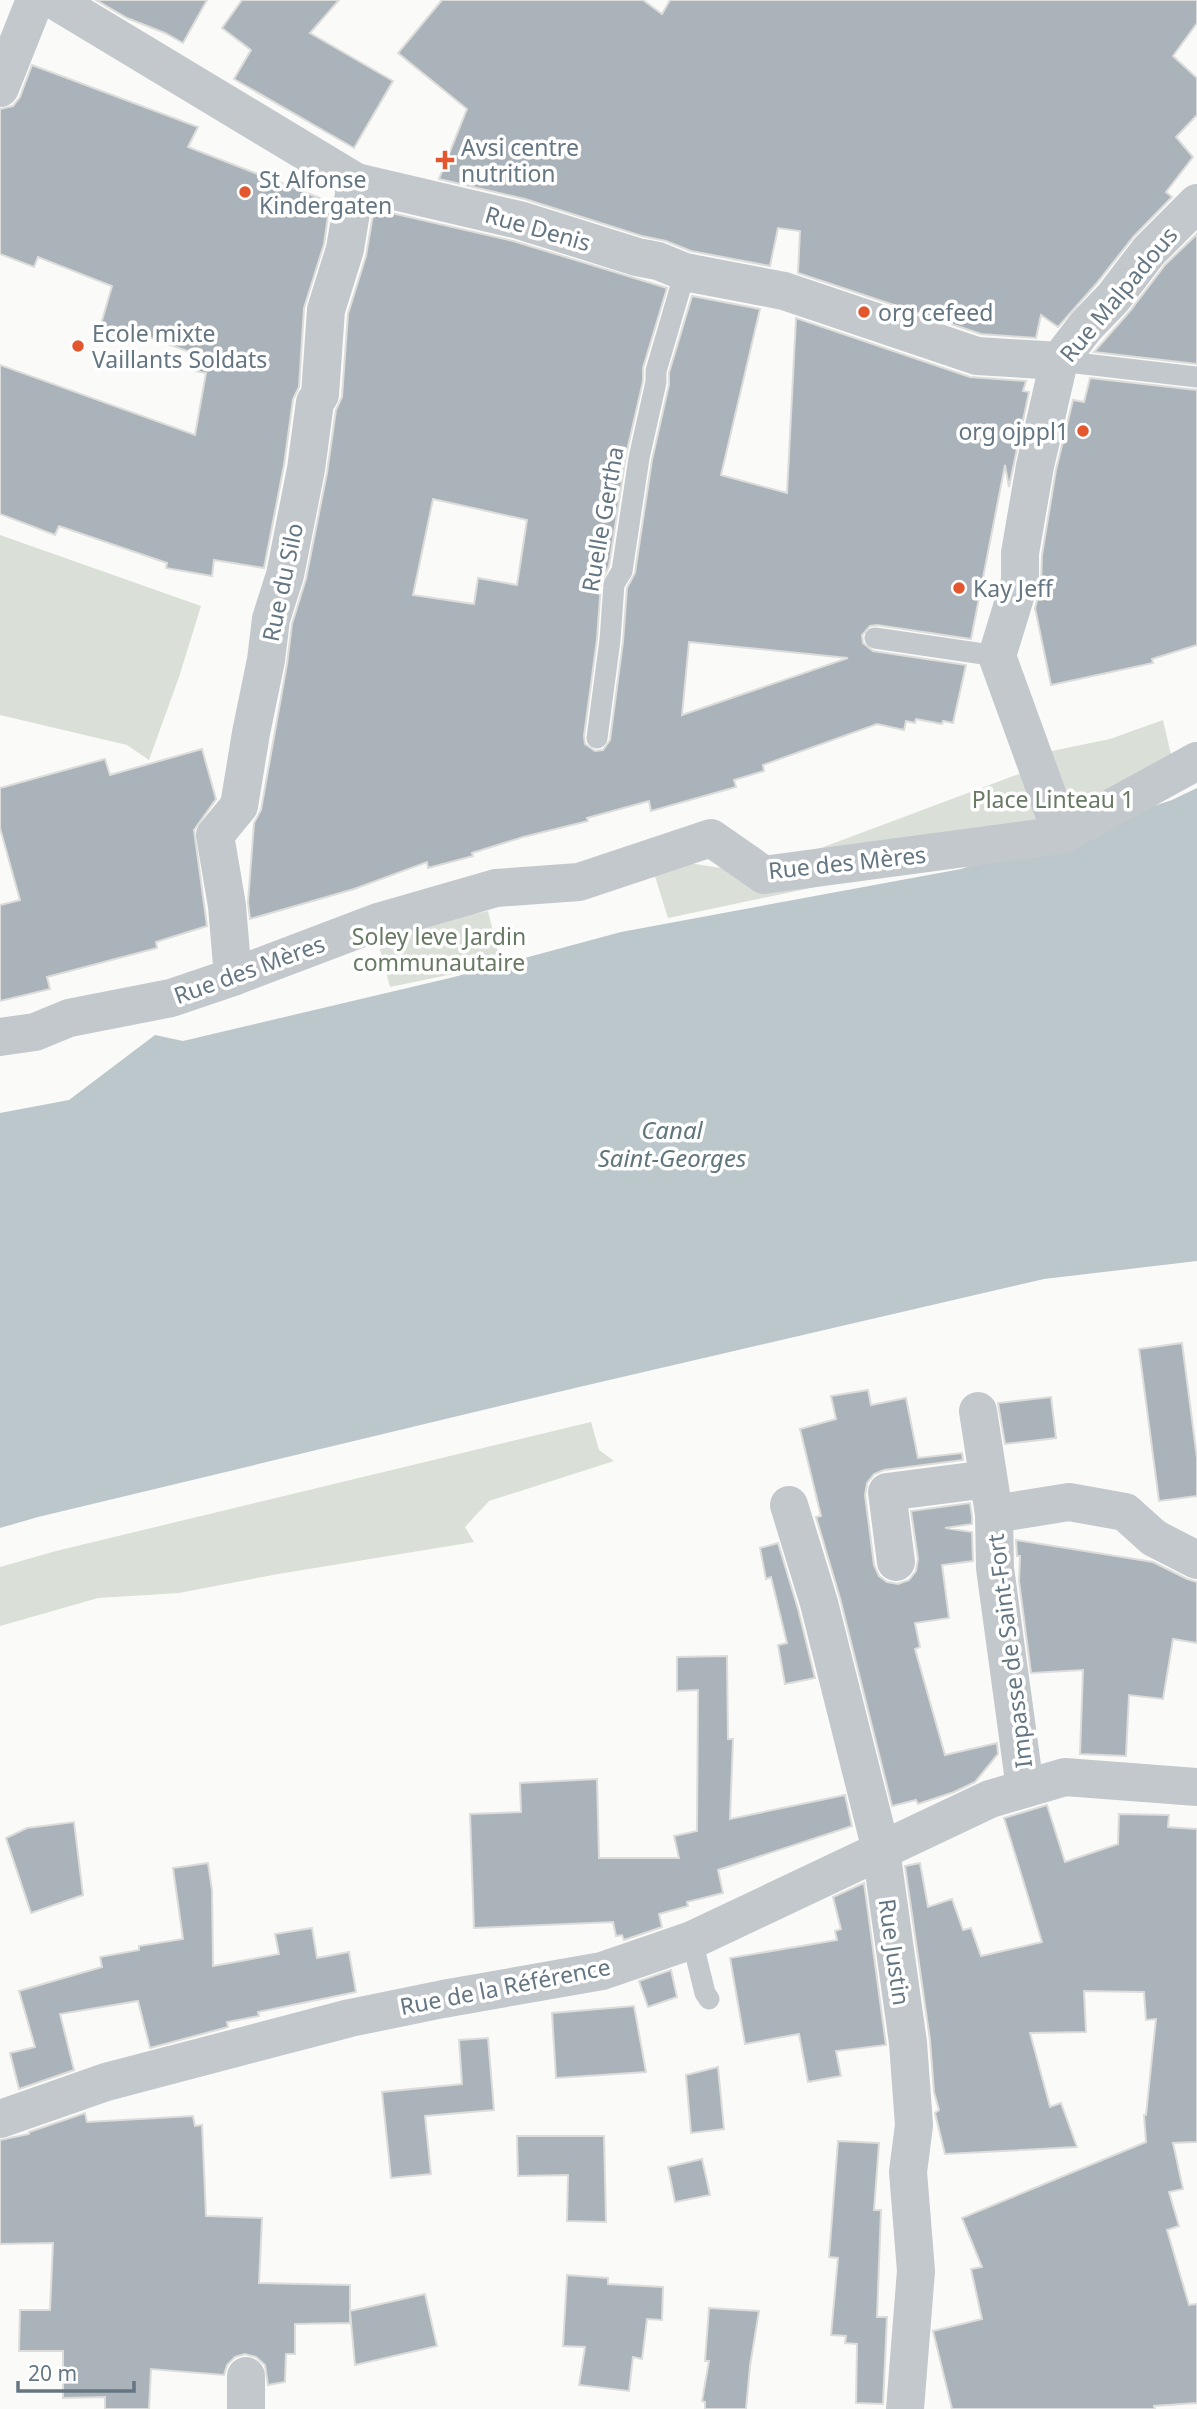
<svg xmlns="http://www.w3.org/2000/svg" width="1197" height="2409" viewBox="0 0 1197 2409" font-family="'Noto Sans',sans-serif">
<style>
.green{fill:#dadfd7}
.water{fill:#bbc7cb}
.building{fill:#aab3b9;stroke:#dcdcda;stroke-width:2;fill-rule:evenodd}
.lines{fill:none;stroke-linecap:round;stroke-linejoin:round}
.lane{stroke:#c3c8cc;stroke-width:21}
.street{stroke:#c3c8cc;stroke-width:38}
.poi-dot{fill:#e4572e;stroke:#fff;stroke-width:2.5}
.labels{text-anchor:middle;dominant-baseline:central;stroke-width:7;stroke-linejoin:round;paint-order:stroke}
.poi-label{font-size:23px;fill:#657683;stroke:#fff;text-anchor:start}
.street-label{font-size:23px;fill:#657683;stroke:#fff}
.park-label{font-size:23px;fill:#687a64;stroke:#fff}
.water-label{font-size:24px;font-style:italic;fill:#60757c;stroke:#fff}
</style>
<rect width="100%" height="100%" fill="#fafaf8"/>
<path class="green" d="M 0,535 L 201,606 L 179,677 L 149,760 L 127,745 L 0,715 Z
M 1163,720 L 1178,785 L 1062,835 L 668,918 L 649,857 L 754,873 L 1024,772 L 1023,757 L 1110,739 Z
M 488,911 L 501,964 L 390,987 L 376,934 Z
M 591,1422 L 599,1450 L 614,1461 L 489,1501 L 465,1527 L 474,1542 L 278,1574 L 179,1593 L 98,1598 L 0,1626 L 0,1567 L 56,1551 Z"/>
<path class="water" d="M 1197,788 L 1197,1261 L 1044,1279 L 575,1388 L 38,1517 L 0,1528 L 0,1113 L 69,1100 L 155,1035 L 183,1041 L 454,977 L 621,932 L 961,869 L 1172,800 Z"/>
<path class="building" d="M 96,0 L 207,0 L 183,43 L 165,33 L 127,18 Z
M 242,0 L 339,0 L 310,33 L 393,81 L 354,148 L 234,79 L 251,50 L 222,28 Z
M 442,0 L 643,0 L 662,14 L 670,0 L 1197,0 L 1197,23 L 1173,56 L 1197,78 L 1197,115 L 1176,137 L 1193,157 L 1166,192 L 1172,197 L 1134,236 L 1096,284 L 1058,327 L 1041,315 L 1036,338 L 981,334 L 798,273 L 800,231 L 778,228 L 770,266 L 691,251 L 666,241 L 642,236 L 525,199 L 439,179 L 467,109 L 398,53 Z
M 32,65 L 198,127 L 188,147 L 330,202 L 324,244 L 304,308 L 299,387 L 293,399 L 284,465 L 264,568 L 214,560 L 212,576 L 166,568 L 167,563 L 59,526 L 55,535 L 0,514 L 0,365 L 195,435 L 206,373 L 195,371 L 198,355 L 135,332 L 132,340 L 99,331 L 112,286 L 38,257 L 34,267 L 0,254 L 0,109 L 13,106 L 20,97 Z
M 374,209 L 513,241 L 667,288 L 643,368 L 643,381 L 626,455 L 609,566 L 601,583 L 597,639 L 584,736 L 585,744 L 595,751 L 603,750 L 610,740 L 623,642 L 627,588 L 635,573 L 652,460 L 669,385 L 669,373 L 692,296 L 760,309 L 721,475 L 787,493 L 796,318 L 970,377 L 1026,381 L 1023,391 L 1029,392 L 1009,487 L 1005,465 L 971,639 L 877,625 L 870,626 L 862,635 L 863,643 L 873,651 L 966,665 L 953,723 L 943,721 L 942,724 L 916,719 L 915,723 L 906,721 L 904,730 L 877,724 L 763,765 L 764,771 L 734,780 L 736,787 L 651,811 L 649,801 L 587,818 L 588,821 L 523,837 L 472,853 L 473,856 L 428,868 L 427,862 L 354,889 L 250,919 L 248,902 L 254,823 L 261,810 L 287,664 L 292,624 L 306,579 L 327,473 L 336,410 L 342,397 L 348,314 L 366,256 ZM 433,499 L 527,520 L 517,585 L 478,578 L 474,604 L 413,595 ZM 689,642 L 848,658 L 682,715 Z
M 1197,234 L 1197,364 L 1094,352 L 1130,311 L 1165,265 Z
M 1090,378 L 1197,390 L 1197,645 L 1152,659 L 1153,663 L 1051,685 L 1035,608 L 1041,587 L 1042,555 L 1056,470 L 1073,400 L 1084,402 Z
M 202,749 L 216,799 L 194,830 L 207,926 L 156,942 L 157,948 L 47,977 L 50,989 L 0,1001 L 0,905 L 20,900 L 0,828 L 0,788 L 105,759 L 110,775 Z
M 1182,1343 L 1197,1458 L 1197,1496 L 1159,1501 L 1139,1349 Z
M 868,1390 L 871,1405 L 906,1398 L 918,1458 L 962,1453 L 963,1460 L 884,1470 L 874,1474 L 867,1483 L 865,1495 L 874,1565 L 879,1576 L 887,1582 L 898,1584 L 909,1580 L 916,1571 L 918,1559 L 911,1511 L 970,1503 L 972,1516 L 972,1524 L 945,1528 L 972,1532 L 973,1561 L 942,1565 L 949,1618 L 915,1623 L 920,1647 L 915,1649 L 945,1755 L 997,1743 L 998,1754 L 975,1782 L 954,1792 L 918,1804 L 916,1800 L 892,1806 L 840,1598 L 816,1517 L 821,1516 L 800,1429 L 836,1419 L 831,1396 Z
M 1051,1397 L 1056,1438 L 1005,1444 L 998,1403 Z
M 1016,1540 L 1153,1562 L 1187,1579 L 1197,1582 L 1197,1643 L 1173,1639 L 1163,1699 L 1129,1695 L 1126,1756 L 1080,1754 L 1083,1670 L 1031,1673 L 1019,1581 L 1020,1556 L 1017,1556 Z
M 778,1543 L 798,1609 L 815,1678 L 785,1684 L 778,1645 L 787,1643 L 771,1577 L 766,1579 L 760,1548 Z
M 727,1656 L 728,1739 L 733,1739 L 730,1819 L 845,1795 L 852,1826 L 718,1870 L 723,1893 L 687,1902 L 688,1906 L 659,1914 L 662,1927 L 624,1940 L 622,1935 L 616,1936 L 613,1922 L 474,1928 L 470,1814 L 521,1812 L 520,1783 L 597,1779 L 599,1858 L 679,1858 L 674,1836 L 697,1831 L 698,1690 L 677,1691 L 677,1657 Z
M 1047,1805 L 1065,1862 L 1118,1844 L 1119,1814 L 1169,1815 L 1168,1827 L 1197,1829 L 1197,2142 L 1173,2143 L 1183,2189 L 1169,2192 L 1179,2226 L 1167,2230 L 1189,2305 L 1197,2304 L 1197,2403 L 1154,2406 L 1155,2409 L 952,2409 L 933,2331 L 982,2319 L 971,2269 L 982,2267 L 962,2218 L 1146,2142 L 1144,2115 L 1146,2115 L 1156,2019 L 1146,2020 L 1144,1992 L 1084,1991 L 1086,2032 L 1030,2033 L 1050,2107 L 1061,2103 L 1077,2147 L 945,2154 L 935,2113 L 939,2110 L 934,2092 L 930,2040 L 905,1866 L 920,1863 L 928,1907 L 952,1899 L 963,1930 L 971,1928 L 981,1956 L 1042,1942 L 1004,1818 Z
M 74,1822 L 83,1895 L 31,1913 L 6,1838 L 27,1828 Z
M 208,1863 L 212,1890 L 213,1966 L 279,1954 L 275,1934 L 312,1928 L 317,1958 L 349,1952 L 356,1992 L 258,2012 L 259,2016 L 227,2022 L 228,2027 L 150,2048 L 138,2001 L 60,2014 L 74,2070 L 19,2089 L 10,2053 L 35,2047 L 19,1991 L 102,1967 L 100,1957 L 139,1950 L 139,1946 L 183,1939 L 173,1868 Z
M 864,1883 L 886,2045 L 836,2051 L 841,2076 L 808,2082 L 799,2034 L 745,2044 L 730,1958 L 837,1940 L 835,1931 L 841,1929 L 833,1897 Z
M 671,1970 L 677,1997 L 648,2007 L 639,1981 Z
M 634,2006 L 646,2072 L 556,2078 L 552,2013 Z
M 488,2038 L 494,2110 L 425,2116 L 431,2174 L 391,2178 L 382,2092 L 462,2084 L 459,2040 Z
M 718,2067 L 724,2129 L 691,2133 L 686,2075 Z
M 85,2113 L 87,2122 L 193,2116 L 195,2126 L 202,2125 L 206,2216 L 262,2218 L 259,2283 L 350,2285 L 350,2323 L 295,2324 L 295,2354 L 286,2354 L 285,2382 L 268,2385 L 265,2365 L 256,2357 L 245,2354 L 235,2357 L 227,2365 L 224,2375 L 151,2369 L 149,2409 L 105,2409 L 105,2397 L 63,2398 L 63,2351 L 19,2351 L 20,2310 L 50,2310 L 53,2243 L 0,2244 L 0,2140 L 29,2134 L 29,2132 Z
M 517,2136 L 604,2136 L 606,2222 L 567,2221 L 568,2175 L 518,2176 Z
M 838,2141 L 879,2143 L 874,2210 L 881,2210 L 877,2317 L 887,2317 L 883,2404 L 856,2403 L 857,2344 L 845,2343 L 846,2336 L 831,2335 L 838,2258 L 829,2257 Z
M 702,2159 L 710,2195 L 675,2202 L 668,2167 Z
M 567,2275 L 608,2278 L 608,2284 L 663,2287 L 662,2320 L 647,2319 L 642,2359 L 633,2357 L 629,2391 L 579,2385 L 585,2347 L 563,2346 Z
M 425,2294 L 437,2346 L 355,2365 L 350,2311 Z
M 709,2308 L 759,2311 L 750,2366 L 746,2409 L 705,2409 L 705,2402 L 702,2401 L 709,2361 L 705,2361 Z"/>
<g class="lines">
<path class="lane" d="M 1059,361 L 1197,377
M 875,638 L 997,656
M 597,738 L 610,640 L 614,584 L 622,571 L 639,458 L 656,382 L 656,371 L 685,272
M 692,1940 L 705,1993 L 709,1999"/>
<path class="street" d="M 54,0 L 356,182 L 519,220 L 637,257 L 658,261 L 685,272 L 784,291 L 977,356 L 1059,361
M 0,88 L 35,0
M 1062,835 L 997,656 L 1020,581 L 1020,553 L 1035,466 L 1059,361 L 1086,326 L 1113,298 L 1149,251 L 1197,203
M 233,977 L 227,906 L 215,835 L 239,806 L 251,733 L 266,660 L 271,619 L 285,575 L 306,469 L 315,402 L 320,395 L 326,310 L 345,249 L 356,182
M 0,1037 L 35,1032 L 69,1018 L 171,998 L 233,977 L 378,922 L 496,888 L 579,882 L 711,838 L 764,875 L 1062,835 L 1197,761
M 978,1411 L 994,1514 L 995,1568 L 1025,1788
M 789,1505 L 819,1603 L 881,1850 L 908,2043 L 914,2125 L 908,2172 L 916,2271 L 905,2409
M 994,1514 L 1069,1502 L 1125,1512 L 1154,1538 L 1197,1560
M 896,1562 L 887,1492 L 988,1479
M 0,2119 L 106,2082 L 350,2018 L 443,1999 L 602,1971 L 692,1940 L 990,1799 L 1065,1777 L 1197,1787
M 246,2409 L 246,2376"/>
</g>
<g class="poi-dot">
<path d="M441.5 149.5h7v7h7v7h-7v7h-7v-7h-7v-7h7z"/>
<circle cx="245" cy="192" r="7"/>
<circle cx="864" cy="312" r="7"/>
<circle cx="78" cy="346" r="7"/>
<circle cx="1083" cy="431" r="7"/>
<circle cx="959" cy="588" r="7"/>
</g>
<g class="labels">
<g class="poi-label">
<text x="461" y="147">Avsi centre<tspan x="461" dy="26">nutrition</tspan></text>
<text x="259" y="179">St Alfonse<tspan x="259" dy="26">Kindergaten</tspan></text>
<text x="878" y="312">org cefeed</text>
<text x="92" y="333">Ecole mixte<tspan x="92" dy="26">Vaillants Soldats</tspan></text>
<text x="1069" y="431" text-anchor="end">org ojppl1</text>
<text x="973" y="588">Kay Jeff</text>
</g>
<g class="street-label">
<text transform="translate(538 228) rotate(16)">Rue Denis</text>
<text transform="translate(1118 294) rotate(-50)">Rue Malpadous</text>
<text transform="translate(602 519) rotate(-80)">Ruelle Gertha</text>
<text transform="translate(282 582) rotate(-78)">Rue du Silo</text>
<text transform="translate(847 862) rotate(-6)">Rue des Mères</text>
<text transform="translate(249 969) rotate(-20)">Rue des Mères</text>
<text transform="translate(1009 1651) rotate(-97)">Impasse de Saint-Fort</text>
<text transform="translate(895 1952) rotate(82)">Rue Justin</text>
<text transform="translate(505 1986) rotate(-11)">Rue de la Référence</text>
</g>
<g class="park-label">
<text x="1053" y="799">Place Linteau 1</text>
<text x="439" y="936">Soley leve Jardin<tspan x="439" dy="26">communautaire</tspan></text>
</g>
<g class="water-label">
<text x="672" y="1129">Canal<tspan x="672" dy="28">Saint-Georges</tspan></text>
</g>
</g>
<path d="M18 2381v10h116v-10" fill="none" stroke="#657683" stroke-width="3.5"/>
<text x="28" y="2381" font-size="21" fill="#657683" stroke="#ffffff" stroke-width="5" paint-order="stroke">20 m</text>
</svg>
